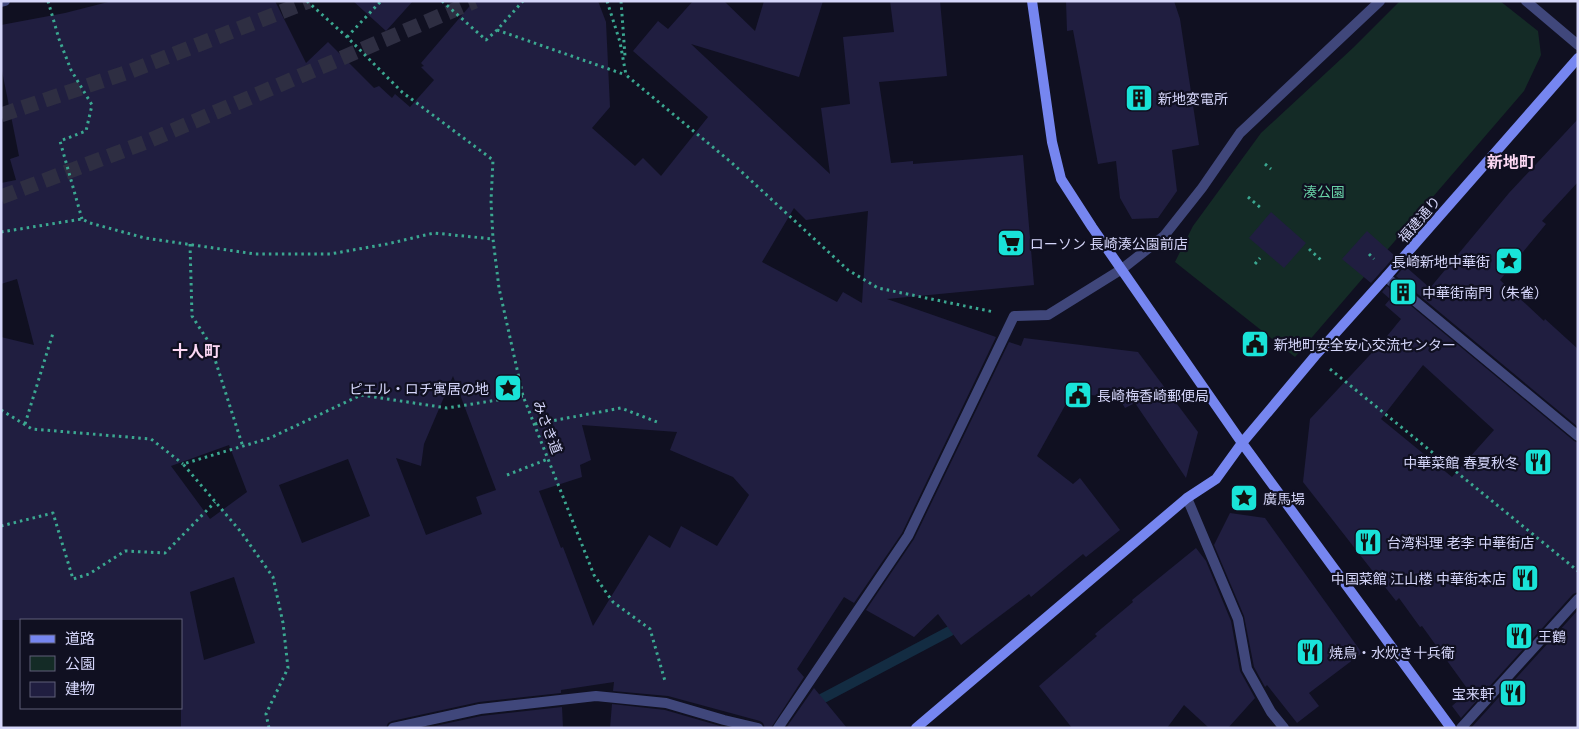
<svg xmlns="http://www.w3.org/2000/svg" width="1579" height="729" viewBox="0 0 1579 729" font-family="'Open Sans','Noto Sans JP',sans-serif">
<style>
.green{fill:#142b26}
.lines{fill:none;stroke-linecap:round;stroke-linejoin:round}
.stream{stroke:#132c42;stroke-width:10}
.building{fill:#201e40;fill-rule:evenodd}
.highway-tunnel{stroke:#2e2e42;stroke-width:15;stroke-dasharray:15 8;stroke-linecap:butt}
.path{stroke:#3ba891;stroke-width:3;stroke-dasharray:2.5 4;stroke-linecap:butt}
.street{stroke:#40477b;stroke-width:10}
.secondary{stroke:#7686f0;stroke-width:10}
.labels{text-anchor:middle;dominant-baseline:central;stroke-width:4.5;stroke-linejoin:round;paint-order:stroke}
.poi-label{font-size:14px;fill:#d5d6fa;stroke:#101021;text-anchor:start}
.park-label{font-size:14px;fill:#69d3a8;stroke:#101021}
.street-label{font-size:14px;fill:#d5d6fa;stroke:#101021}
.quarter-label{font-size:16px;font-weight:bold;fill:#fbd7f3;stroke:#101021}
</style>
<rect width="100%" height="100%" fill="#101021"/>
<path class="green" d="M 1400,1 L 1500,1 L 1538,31 L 1541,55 L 1524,91 L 1295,357 L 1175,262 L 1193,226 L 1261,133 L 1354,47 Z"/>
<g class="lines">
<path class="stream" d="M 812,704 L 950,631"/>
</g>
<path class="building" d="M 112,1 L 275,1 L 306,63 L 328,42 L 374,88 L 379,86 L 392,98 L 395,94 L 410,107 L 434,80 L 421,67 L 424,66 L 421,63 L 474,1 L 598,1 L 606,22 L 610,107 L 592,128 L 635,166 L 643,158 L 661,176 L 708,117 L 633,51 L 658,21 L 668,29 L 693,1 L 724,1 L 755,31 L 764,1 L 823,1 L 799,77 L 691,44 L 830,174 L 821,108 L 850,104 L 843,37 L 894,32 L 890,1 L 940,1 L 947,76 L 879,82 L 891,163 L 913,161 L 913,164 L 1023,155 L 1034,285 L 887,299 L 996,337 L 902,533 L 854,603 L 844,597 L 797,669 L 804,677 L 771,728 L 765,728 L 763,723 L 760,721 L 668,696 L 613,691 L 614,682 L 561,690 L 561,693 L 479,702 L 392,721 L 388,723 L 386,728 L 181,728 L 181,620 L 1,620 L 1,337 L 34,345 L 17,279 L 1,284 L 1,183 L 16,180 L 10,159 L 19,156 L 1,66 L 1,25 L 65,13 ZM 794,208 L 806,220 L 868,211 L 862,303 L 843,292 L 837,302 L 762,262 ZM 453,376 L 496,490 L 476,497 L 482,514 L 426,535 L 396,458 L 421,466 L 424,444 ZM 582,425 L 677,432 L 670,450 L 733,477 L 749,495 L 717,546 L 681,526 L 670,548 L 649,535 L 593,626 L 563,547 L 561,548 L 539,491 L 582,477 L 580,465 L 591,460 ZM 229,445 L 247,492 L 210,519 L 171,466 ZM 348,459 L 370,516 L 302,543 L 279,485 ZM 234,577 L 255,643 L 204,660 L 190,592 Z
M 353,1 L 413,1 L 386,31 Z
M 1066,1 L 1174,1 L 1180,19 L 1199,145 L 1172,150 L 1177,191 L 1158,218 L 1132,219 L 1120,198 L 1116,161 L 1098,164 L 1073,30 L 1067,31 Z
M 1578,119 L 1578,182 L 1542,221 L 1546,224 L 1500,280 L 1544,321 L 1545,319 L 1578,349 L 1578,427 L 1396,276 L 1405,266 L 1430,288 L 1509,193 Z
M 1271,212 L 1306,243 L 1284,268 L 1249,238 Z
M 1367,231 L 1395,256 L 1371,283 L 1342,259 Z
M 1387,286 L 1574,441 L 1578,443 L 1578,592 L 1573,594 L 1461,718 L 1452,706 L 1469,691 L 1422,626 L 1420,627 L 1399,598 L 1396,601 L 1303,482 L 1310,419 L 1383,341 L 1401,319 L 1385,305 L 1390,299 L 1382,292 ZM 1423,365 L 1494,430 L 1452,477 L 1381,419 Z
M 1024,338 L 1138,352 L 1198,432 L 1186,478 L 1135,403 L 1125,408 L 1119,398 L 1072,393 L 1037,456 L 1073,484 L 1080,478 L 1120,530 L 1086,557 L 1083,554 L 1031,597 L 1029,594 L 961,645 L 938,614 L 914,637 L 866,610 L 914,539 L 1009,342 L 1021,346 Z
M 1230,513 L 1265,518 L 1362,653 L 1309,693 L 1319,706 L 1297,723 L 1267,685 L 1265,687 L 1254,667 L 1244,616 L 1214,545 Z
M 1196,548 L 1206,561 L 1231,621 L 1240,671 L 1255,698 L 1228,728 L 1209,728 L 1184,705 L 1167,728 L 1072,728 L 1039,686 L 1097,636 L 1095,634 L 1133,602 L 1132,600 Z
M 1578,610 L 1578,728 L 1471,728 Z
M 814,688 L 847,728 L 786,728 Z
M 612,704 L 665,710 L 727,728 L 610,728 Z
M 562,707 L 563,728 L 426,728 L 481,716 Z"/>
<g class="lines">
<path class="highway-tunnel" d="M 1,115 L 131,71 L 309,1
M 1,197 L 146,142 L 475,1"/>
<path class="path" d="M 48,1 L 59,39 L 71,70 L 92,105 L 86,131 L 60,141 L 82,219
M 307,1 L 347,37 L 402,92 L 493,160 L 491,201 L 493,239 L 499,288 L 523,396 L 594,575 L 613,602 L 650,629 L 665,681
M 442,1 L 486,40 L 497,30 L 523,1
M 607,1 L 620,42 L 626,75 L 732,163 L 848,270 L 878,288 L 994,312
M 621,1 L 625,56
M 497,30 L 626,75
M 347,37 L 381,1
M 1265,164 L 1271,169
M 1248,197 L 1262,209
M 1,232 L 82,219 L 90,223 L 145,238 L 255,254 L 330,254 L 387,244 L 434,233 L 493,239
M 190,244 L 192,316 L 210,344 L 243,447
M 1309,249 L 1321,260
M 1369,254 L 1374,259
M 1255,264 L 1260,258
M 1330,369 L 1578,571
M 1,410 L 32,429 L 151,439 L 183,464
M 25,424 L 53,333
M 535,424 L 621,408 L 657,422
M 507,475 L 548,459
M 1,526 L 53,513 L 73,579 L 89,574 L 125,551 L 165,553 L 215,502
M 269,728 L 266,714 L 288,668 L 283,623 L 273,577 L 241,532 L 183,464 L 270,438 L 361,395 L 447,408 L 523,396"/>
<path class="street" d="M 1526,1 L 1578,45
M 1,2 L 5,1
M 1386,277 L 1578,436
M 1187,498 L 1238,619 L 1247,669 L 1271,712 L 1284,728
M 393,728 L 480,709 L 596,696 L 666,703 L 724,720 L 758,728
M 778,728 L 908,536 L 1014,316 L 1048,315 L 1122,269 L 1164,236 L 1202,188 L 1240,133 L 1380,1
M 1461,728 L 1578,599"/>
<path class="secondary" d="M 1032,1 L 1052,142 L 1061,179 L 1092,227 L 1242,443 L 1451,728
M 916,728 L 1187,498 L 1216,479 L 1242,443 L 1315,356 L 1386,277 L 1578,58"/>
</g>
<defs>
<g id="building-square" transform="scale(1.4375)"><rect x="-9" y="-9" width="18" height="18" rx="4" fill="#19e3d8" stroke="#101021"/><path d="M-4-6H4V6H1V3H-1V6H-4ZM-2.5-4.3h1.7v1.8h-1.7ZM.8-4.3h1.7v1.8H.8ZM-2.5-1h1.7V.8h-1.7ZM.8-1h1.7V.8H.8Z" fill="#111"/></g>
<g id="supermarket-square" transform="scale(1.4375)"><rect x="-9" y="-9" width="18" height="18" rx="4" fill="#19e3d8" stroke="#101021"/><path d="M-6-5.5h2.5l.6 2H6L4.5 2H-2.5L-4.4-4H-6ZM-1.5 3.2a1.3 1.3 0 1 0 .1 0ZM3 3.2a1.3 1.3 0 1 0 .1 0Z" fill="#111"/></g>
<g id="sight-square" transform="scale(1.4375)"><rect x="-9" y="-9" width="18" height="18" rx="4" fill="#19e3d8" stroke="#101021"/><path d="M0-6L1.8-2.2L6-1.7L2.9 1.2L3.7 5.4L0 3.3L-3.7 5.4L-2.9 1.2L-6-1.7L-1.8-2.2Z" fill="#111"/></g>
<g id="civic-square" transform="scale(1.4375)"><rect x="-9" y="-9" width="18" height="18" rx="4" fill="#19e3d8" stroke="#101021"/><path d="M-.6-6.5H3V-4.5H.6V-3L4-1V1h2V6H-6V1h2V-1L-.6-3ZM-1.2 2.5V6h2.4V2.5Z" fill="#111"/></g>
<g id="restaurant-square" transform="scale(1.4375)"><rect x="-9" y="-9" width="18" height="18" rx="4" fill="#19e3d8" stroke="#101021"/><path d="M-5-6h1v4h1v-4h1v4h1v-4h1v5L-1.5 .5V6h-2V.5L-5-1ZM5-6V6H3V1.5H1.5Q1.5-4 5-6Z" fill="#111"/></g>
</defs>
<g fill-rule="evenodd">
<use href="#building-square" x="1139" y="98"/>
<use href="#supermarket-square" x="1011" y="243"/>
<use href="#sight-square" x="1509" y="261"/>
<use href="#building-square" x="1403" y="292"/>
<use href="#civic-square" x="1255" y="344"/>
<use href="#sight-square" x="508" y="388"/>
<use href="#civic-square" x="1078" y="395"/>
<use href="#restaurant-square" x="1538" y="462"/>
<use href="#sight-square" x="1244" y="498"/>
<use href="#restaurant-square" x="1368" y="542"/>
<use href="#restaurant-square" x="1525" y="578"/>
<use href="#restaurant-square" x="1519" y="636"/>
<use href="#restaurant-square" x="1310" y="652"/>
<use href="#restaurant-square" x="1513" y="693"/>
</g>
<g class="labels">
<g class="poi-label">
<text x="1158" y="98">新地変電所</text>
<text x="1030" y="243">ローソン 長崎湊公園前店</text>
<text x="1490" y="261" text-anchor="end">長崎新地中華街</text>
<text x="1422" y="292">中華街南門（朱雀）</text>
<text x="1274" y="344">新地町安全安心交流センター</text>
<text x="489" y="388" text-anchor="end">ピエル・ロチ寓居の地</text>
<text x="1097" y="395">長崎梅香崎郵便局</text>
<text x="1519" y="462" text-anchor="end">中華菜館 春夏秋冬</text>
<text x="1263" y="498">廣馬場</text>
<text x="1387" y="542">台湾料理 老李 中華街店</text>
<text x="1506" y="578" text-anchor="end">中国菜館 江山楼 中華街本店</text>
<text x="1538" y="636">王鶴</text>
<text x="1329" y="652">焼鳥・水炊き十兵衛</text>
<text x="1494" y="693" text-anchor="end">宝来軒</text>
</g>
<g class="park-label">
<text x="1324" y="191">湊公園</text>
</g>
<g class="street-label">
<text transform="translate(1419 219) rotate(-49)">福建通り</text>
<text transform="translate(548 427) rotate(69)">みさき道</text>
</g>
<g class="quarter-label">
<text x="1511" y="162">新地町</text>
<text x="196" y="351">十人町</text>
</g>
</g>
<rect width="1579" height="729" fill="none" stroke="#d5d6fa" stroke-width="5"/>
<rect x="20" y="619" width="162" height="90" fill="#101021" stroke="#5f5f78"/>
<rect x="30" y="635" width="25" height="8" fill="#7686f0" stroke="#5f5f78"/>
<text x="65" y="644" font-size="15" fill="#d5d6fa">道路</text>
<rect x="30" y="656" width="25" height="15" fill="#142b26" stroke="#5f5f78"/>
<text x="65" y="669" font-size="15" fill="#d5d6fa">公園</text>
<rect x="30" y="682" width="25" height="15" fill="#201e40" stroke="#5f5f78"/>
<text x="65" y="694" font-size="15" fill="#d5d6fa">建物</text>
</svg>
